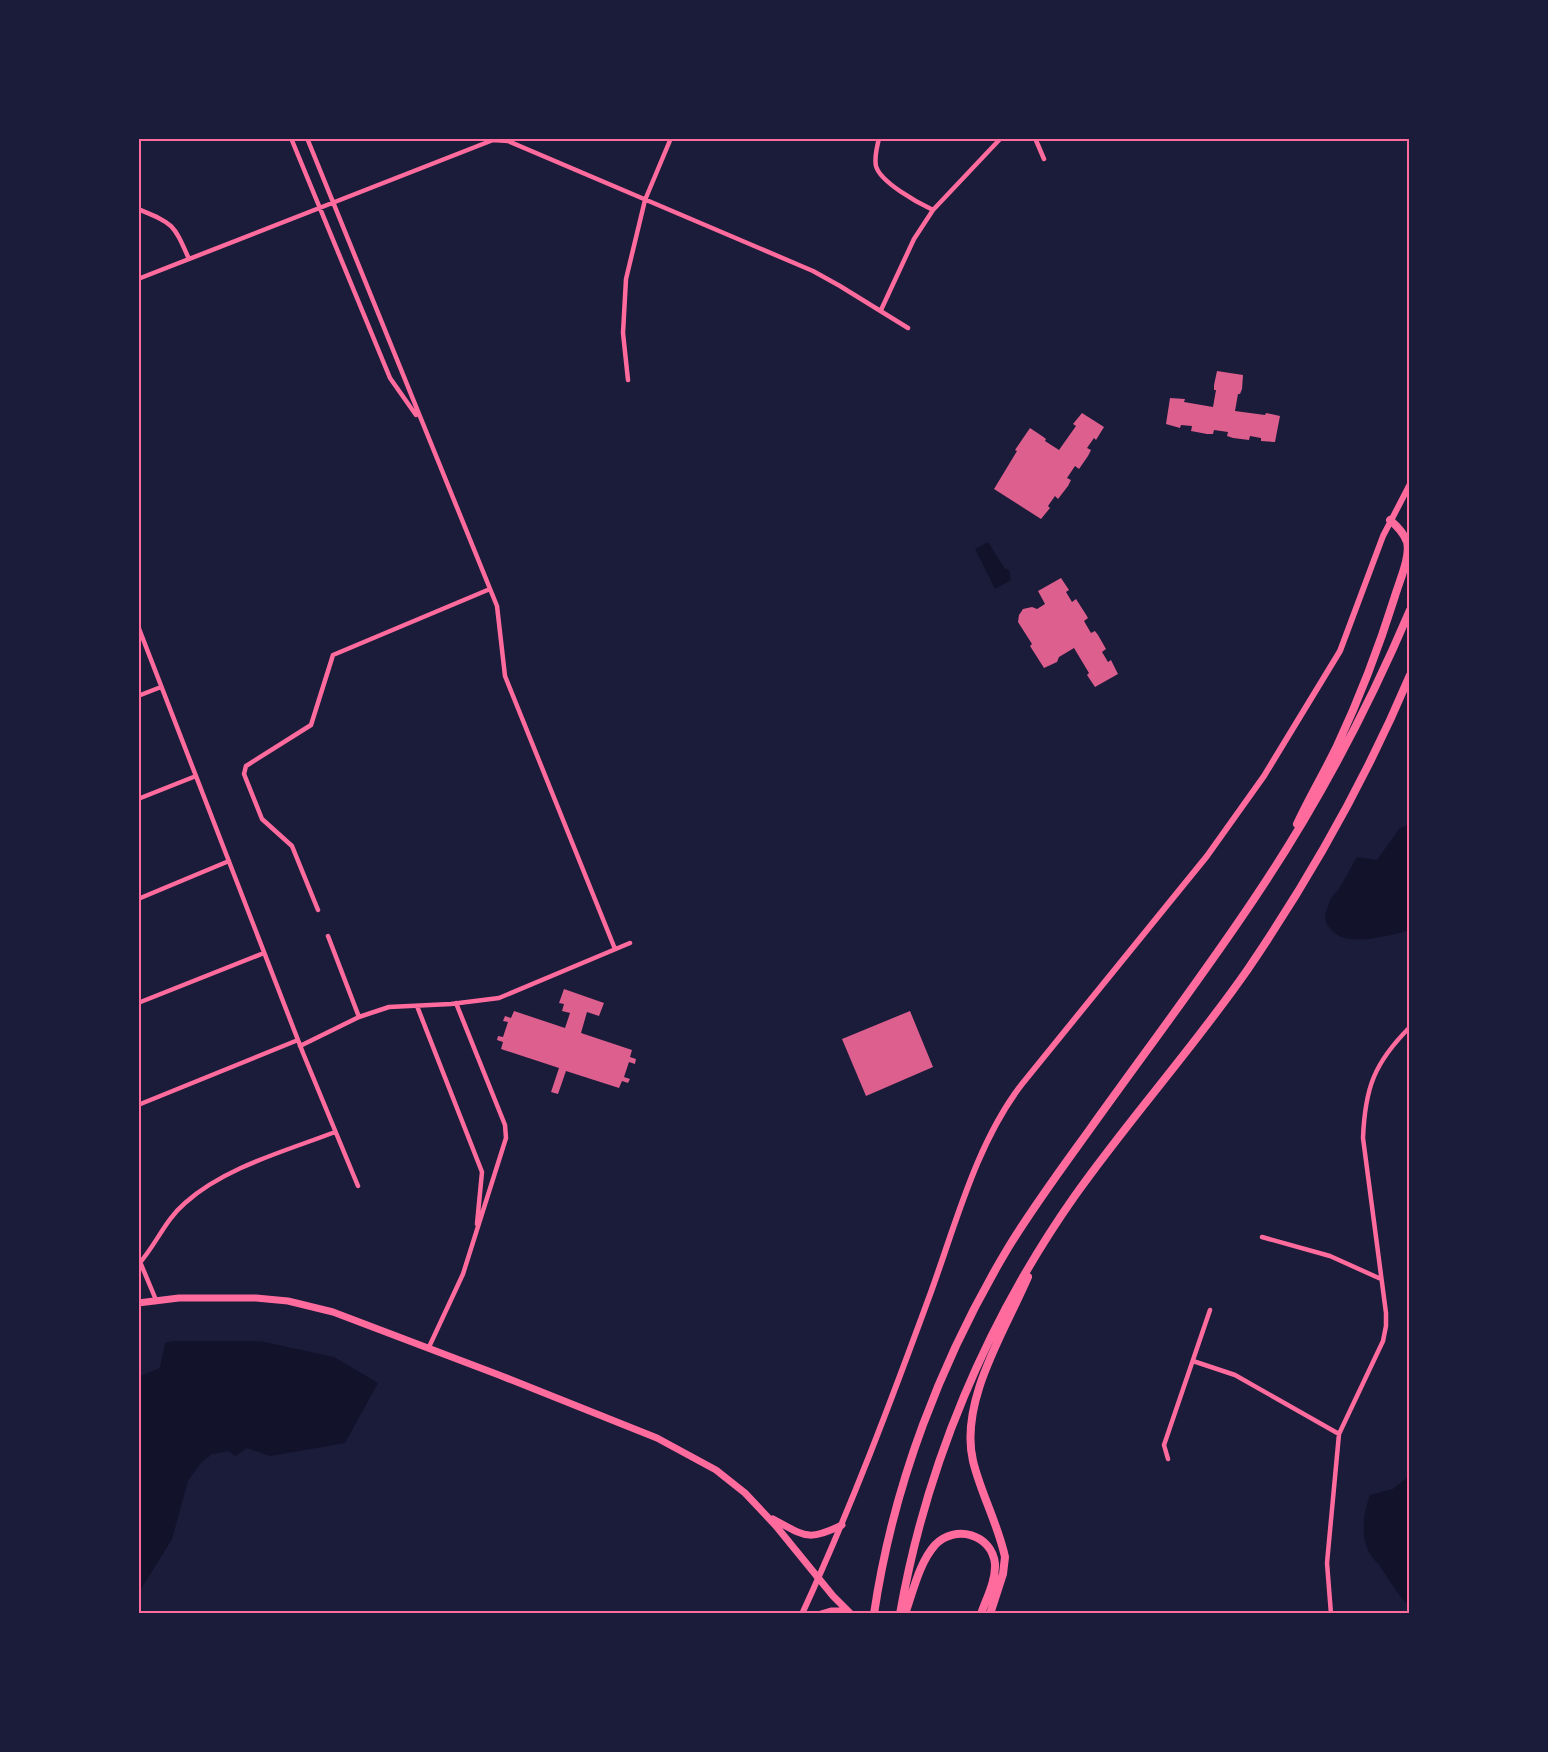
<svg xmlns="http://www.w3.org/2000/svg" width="1548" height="1752" viewBox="0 0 1548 1752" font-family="Commissioner,sans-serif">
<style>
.water{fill:#12122b}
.building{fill:#dd5f8e}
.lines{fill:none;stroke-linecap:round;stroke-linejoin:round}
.minor{stroke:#ff6b9d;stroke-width:4.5}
.secondary{stroke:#ff6b9d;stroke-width:6}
.primary{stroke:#ff6b9d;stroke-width:7}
.motorway{stroke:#ff6b9d;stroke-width:8}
.neatline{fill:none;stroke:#ff6b9d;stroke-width:2}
</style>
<rect width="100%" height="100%" fill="#1b1b3a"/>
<path class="water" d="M 988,542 L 1005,569 L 1009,570 L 1011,580 L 995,589 L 975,549 Z
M 1410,824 L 1410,930 C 1392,935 1352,946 1336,934 C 1332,931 1329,927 1326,923 L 1325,915 L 1331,898 L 1339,889 L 1357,857 L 1377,860 L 1400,828 Z
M 172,1341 L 260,1341 L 334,1357 L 378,1383 L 345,1443 L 270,1456 L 247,1448 L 235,1456 L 229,1451 L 212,1454 L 201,1463 L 188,1481 L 172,1539 L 138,1594 L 138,1377 L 160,1368 L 165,1343 Z
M 1410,1475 L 1410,1607 C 1398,1595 1391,1583 1382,1569 C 1378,1563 1371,1557 1368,1550 C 1360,1533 1364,1512 1370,1495 L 1393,1489 Z"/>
<path class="building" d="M 1217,371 L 1243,375 L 1242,389 L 1240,394 L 1238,394 L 1235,411 L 1265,415 L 1266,413 L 1280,416 L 1275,442 L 1261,441 L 1261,438 L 1250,436 L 1249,440 L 1233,438 L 1227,436 L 1228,432 L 1214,430 L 1213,434 L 1207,434 L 1191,431 L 1192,426 L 1181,425 L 1180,428 L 1166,424 L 1170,398 L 1185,399 L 1184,402 L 1213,407 L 1216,390 L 1214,390 L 1214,385 Z
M 1082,413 L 1104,427 L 1096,440 L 1094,438 L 1087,448 L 1091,450 L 1088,456 L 1079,469 L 1075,466 L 1067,478 L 1071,480 L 1068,486 L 1058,499 L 1055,496 L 1048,506 L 1050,508 L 1041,519 L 994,489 L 1017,451 L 1015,450 L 1030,428 L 1042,436 L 1046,439 L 1045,441 L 1059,450 L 1076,426 L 1073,424 Z
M 1061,578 L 1069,590 L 1066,592 L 1072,602 L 1076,599 L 1085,613 L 1088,618 L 1084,621 L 1091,633 L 1095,631 L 1098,635 L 1106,649 L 1102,652 L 1108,662 L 1111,660 L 1118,674 L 1095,687 L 1087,675 L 1089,673 L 1074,648 L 1059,657 L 1057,662 L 1044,668 L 1030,646 L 1032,644 L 1018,622 L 1019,615 L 1023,609 L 1032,607 L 1037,609 L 1045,604 L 1038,591 Z
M 564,989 L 604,1003 L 599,1016 L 587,1012 L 581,1033 L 632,1050 L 630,1057 L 636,1059 L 635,1064 L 629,1062 L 624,1077 L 630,1079 L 628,1083 L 622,1081 L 619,1088 L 566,1071 L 558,1094 L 551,1092 L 559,1068 L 501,1049 L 503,1042 L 497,1040 L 498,1036 L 503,1037 L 508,1022 L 503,1021 L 505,1016 L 511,1018 L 514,1011 L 565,1028 L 570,1013 L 562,1011 L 564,1004 L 559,1003 Z
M 910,1011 L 933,1067 L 866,1096 L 842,1039 Z"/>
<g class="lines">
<path class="minor" d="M 291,138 L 390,378 L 416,415
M 307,138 L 497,606 L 505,676 L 615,949
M 879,138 C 877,148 874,157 876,166 C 880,182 918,203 933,210
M 1035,138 L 1044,159
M 138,209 C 174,224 173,223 189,259
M 138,279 L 493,140 L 508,141 L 813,271 L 840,286 L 908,328
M 881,310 L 914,239 L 933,210 L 1001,138
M 628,380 L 623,333 L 626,279 L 645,200 L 671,138
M 138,626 L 303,1053 L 358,1186
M 138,696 L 161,687
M 138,799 L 196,776
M 138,899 L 229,861
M 318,910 L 292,846 L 262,819 L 244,774 L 246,766 L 311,725 L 333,655 L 490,589
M 328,936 L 359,1017
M 138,1003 L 264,953
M 417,1006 L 482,1172 L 477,1224
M 300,1046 L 359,1017 L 389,1007 L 451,1004 L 499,998 L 630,943
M 138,1105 L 298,1040
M 1262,1237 L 1330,1256 L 1381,1279
M 138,1257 L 156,1300
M 138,1265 C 156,1245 165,1220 185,1203 C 225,1167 286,1151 335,1132
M 429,1347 L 463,1274 L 506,1138 L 505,1125 L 456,1003
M 1193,1361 L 1235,1375 L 1339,1434
M 1168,1459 L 1164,1445 L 1210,1310
M 1331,1614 L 1327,1563 L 1339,1434 L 1383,1341 L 1386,1326 L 1386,1313 L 1363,1138 C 1365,1088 1374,1063 1410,1027"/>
<path class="secondary" d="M 802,1614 C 851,1508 891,1401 931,1292 C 956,1223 977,1142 1022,1084 L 1207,856 L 1264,776 L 1340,651 L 1383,536 L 1410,484"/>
<path class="primary" d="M 138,1303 L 179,1298 L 256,1298 L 288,1301 L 333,1312 L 499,1375 L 657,1438 L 716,1470 L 745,1493 L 776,1526 L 833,1596 L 851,1614
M 773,1519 C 805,1536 807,1542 842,1525
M 821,1614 L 831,1611 L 847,1611"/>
<path class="motorway" d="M 1297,824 C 1309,798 1324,773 1337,746 C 1360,697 1379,647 1395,596 C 1399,582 1411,556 1407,542 C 1404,533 1397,526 1390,520
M 874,1614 C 893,1485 941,1360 1008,1248 C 1033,1207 1062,1168 1090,1129 C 1145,1052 1202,977 1254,899 C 1316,807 1367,711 1410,610
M 900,1614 C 926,1465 987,1321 1074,1197 C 1129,1119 1194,1047 1248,969 C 1312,875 1366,779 1410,675
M 905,1614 C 913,1592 919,1563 935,1545 C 955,1524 992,1534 995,1564 C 996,1581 986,1599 981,1614
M 990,1614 L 1003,1574 L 1005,1557 C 998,1524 981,1494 973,1461 C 959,1401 1005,1331 1028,1277"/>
</g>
<rect width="1548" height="1752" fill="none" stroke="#1b1b3a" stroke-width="279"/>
<rect x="140" y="140" width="1268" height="1472" class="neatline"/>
</svg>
